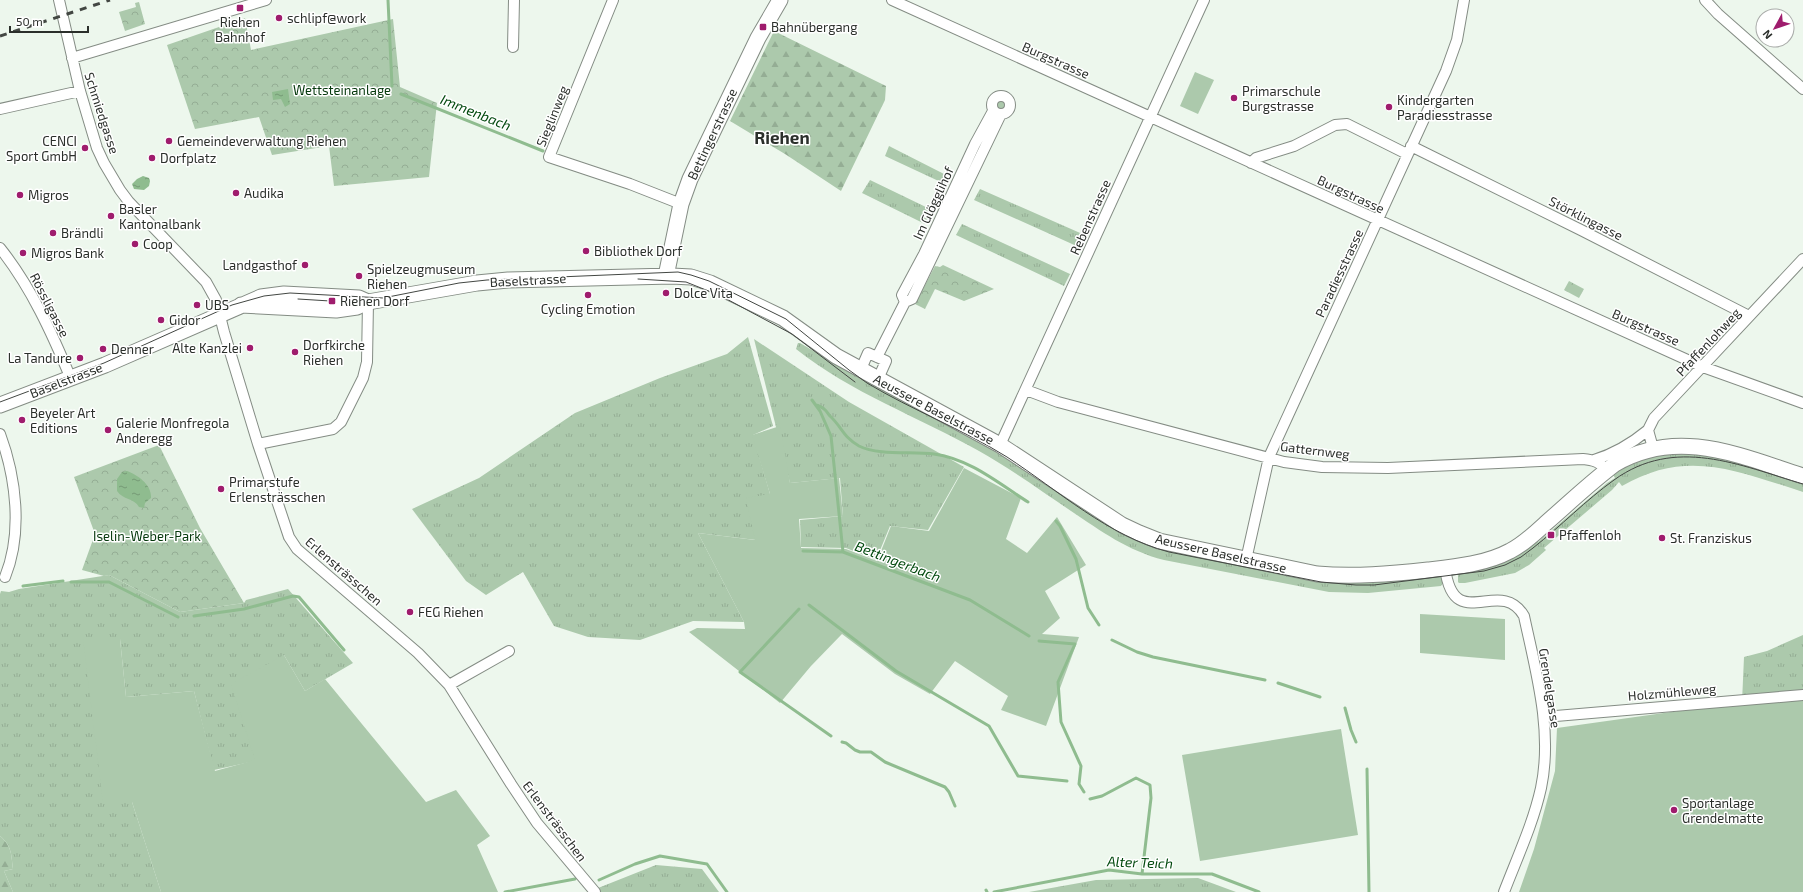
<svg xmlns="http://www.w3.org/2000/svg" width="1803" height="892" viewBox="0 0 1803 892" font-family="'Exo 2',sans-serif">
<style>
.grass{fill:url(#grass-tufts)}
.forest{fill:url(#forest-firs)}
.park{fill:url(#park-crowns)}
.garden{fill:#acc9ac}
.water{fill:url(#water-ripples)}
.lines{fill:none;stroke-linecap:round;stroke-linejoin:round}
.stream{stroke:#8fbc8f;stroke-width:3}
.street-casing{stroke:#848c84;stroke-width:12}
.secondary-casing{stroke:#848c84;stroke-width:17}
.street{stroke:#fff;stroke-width:10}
.secondary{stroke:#fff;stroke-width:15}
.tram{stroke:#434743;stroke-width:1}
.rail{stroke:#434743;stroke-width:3;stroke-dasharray:7 7;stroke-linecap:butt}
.poi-dot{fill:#9f1c6d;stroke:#fff;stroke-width:1.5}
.labels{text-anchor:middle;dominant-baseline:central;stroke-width:3;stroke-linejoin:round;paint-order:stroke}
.poi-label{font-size:13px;fill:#2b2f2b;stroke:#fff;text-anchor:start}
.street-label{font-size:13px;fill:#2b2f2b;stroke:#fff}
.park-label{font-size:13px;fill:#04370b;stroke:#fff}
.water-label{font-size:14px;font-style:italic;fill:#034a0f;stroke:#fff}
.district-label{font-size:17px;font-weight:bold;fill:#2b2f2b;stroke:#fff}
</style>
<defs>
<pattern id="grass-tufts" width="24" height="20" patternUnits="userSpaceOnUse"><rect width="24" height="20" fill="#acc9ac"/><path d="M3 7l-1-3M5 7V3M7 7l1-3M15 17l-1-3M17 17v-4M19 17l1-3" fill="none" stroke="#94ad94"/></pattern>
<pattern id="forest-firs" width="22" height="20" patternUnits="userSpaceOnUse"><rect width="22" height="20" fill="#acc9ac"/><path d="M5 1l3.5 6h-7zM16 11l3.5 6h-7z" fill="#94ad94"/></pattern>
<pattern id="park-crowns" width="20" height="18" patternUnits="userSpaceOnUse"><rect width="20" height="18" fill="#acc9ac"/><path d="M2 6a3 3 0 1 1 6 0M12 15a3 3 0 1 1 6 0" fill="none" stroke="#94ad94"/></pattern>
<pattern id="water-ripples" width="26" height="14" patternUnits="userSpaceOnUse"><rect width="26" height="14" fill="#8fbc8f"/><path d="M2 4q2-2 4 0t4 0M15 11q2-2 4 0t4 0" fill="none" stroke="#759975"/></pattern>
</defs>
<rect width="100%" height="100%" fill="#edf7ed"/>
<path class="grass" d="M 1001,95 L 1008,99 L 1010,105 L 1006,112 L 1003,114 L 992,107 L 991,104 L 995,98 Z
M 889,146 L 946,175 L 947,180 L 945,184 L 885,156 Z
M 870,180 L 930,209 L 925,224 L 862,193 Z
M 980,189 L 1087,236 L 1081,248 L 974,200 Z
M 962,224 L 1070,274 L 1064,286 L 956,235 Z
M 748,337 L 773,426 L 753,435 L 770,494 L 756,540 L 698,533 L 744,622 L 693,621 L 640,640 L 588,637 L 554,626 L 523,572 L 486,595 L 466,581 L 412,509 L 479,478 L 575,413 L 660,378 L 727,354 Z
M 754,339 L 849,402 L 964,467 L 928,530 L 890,526 L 876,560 L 846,548 L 801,547 L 800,520 L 843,516 L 840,478 L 790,483 Z
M 798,343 L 800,343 L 836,364 L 999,450 L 1107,522 L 1283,572 L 1441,575 L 1443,583 L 1441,586 L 1368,593 L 1329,592 L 1164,560 C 1128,551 1101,531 1071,511 C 1040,490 1011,469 979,451 C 919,417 851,393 796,349 Z
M 1702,453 L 1803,481 L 1803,492 C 1737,471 1687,448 1622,486 L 1619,482 L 1612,490 L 1544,548 L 1546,550 L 1529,565 L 1515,573 L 1465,583 L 1459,583 L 1458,582 L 1458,574 L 1536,539 L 1538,542 L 1607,483 L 1615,478 L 1612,473 L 1652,455 Z
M 109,575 L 180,612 L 244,603 L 246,600 L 288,589 L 353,663 L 305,691 L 284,655 L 255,761 L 214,770 L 194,691 L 126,697 L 120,639 L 103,802 L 132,802 L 161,892 L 13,892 L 4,871 L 13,869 C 11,854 12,846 0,836 L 0,594 L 1,591 L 9,592 L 19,589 Z
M 1803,635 L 1803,695 L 1742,702 L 1744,657 L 1767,651 Z
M 656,865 L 702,869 L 719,892 L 588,892 Z
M 1198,878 L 1236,892 L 1029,892 L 1096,880 Z"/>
<path class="forest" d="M 774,31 L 886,86 L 885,100 L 841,191 L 785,154 L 730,121 Z
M 0,836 C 12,846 11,854 13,869 L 4,871 L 13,892 L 0,892 Z"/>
<path class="park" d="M 139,2 L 145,24 L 125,31 L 119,12 L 136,7 L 135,3 Z
M 245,18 L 251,50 L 393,19 L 400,87 L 437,103 L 429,177 L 334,186 L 329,146 L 272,155 L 259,117 L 195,129 L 167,45 Z
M 943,265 L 994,289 L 964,301 L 935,289 L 925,309 L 915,304 L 935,266 L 940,267 Z
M 1569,281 L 1584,289 L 1579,298 L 1564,290 Z
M 159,445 L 200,528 L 244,603 L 180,612 L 109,575 L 104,576 L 82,570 L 95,534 L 74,477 Z"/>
<path class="garden" d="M 1195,72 L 1214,80 L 1198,114 L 1180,106 Z
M 780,426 L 790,483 L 839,478 L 843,516 L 799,519 L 801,548 L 846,549 L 877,561 L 891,526 L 929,531 L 964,468 L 1021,498 L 1006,539 L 1027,553 L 1057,517 L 1086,565 L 1045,591 L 1060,618 L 1042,634 L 1079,637 L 1046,726 L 1001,710 L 1008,696 L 955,661 L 930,694 L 895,674 L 842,634 L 811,666 L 780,703 L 689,632 L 697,628 L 745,629 L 744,622 L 698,533 L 755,540 L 746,498 L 770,494 L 752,435 Z
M 1420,614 L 1505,619 L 1505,660 L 1420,653 Z
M 83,639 L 120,639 L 126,697 L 194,691 L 215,771 L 255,760 L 231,684 L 284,655 L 305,691 L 325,679 L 426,802 L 456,790 L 490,836 L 477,845 L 498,892 L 161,892 L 132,802 L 103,802 Z
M 1803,699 L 1803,892 L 1519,892 L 1534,849 L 1555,771 L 1557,728 L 1742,702 Z
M 1341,729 L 1358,835 L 1200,861 L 1182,755 Z"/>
<path class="water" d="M 288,89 L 290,104 L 285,107 L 281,99 L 273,100 L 272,92 Z
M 143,176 L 149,178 L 150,181 L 149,186 L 144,190 L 134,189 L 132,184 L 137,179 Z
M 127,471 C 138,475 152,485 151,498 L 145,503 L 144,508 L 139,507 C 134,498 123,500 117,491 L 117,479 L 122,472 Z"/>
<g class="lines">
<path class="stream" d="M 388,0 L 392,86
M 401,94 L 543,151
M 812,400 L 820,411 L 831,436 L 843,552 L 970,600 L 1029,636
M 816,405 C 819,406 822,407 824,409 C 827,411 828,414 830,416 C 842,427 843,437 859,446 C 879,456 912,451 934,454 C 970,459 998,483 1028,502
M 1056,521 L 1060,526 L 1076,559 L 1088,608 L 1099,625
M 803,551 L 843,552
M 71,582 L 109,582 L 178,617
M 23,586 L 63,581
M 809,605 L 896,671 L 989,726 L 1018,776 L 1067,781
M 799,609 L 740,672 L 831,736
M 194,616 L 244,609 L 293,596 L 299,597 L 344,650
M 1112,640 L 1137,652 L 1153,657 L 1265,680
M 1039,641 L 1075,644 L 1058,682 L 1061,722 L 1081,766 L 1079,784 L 1084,792
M 1278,683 L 1320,697
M 1345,708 L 1351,730 L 1356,742
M 842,742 L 846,743 L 855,750 L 860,752 L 871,752 L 885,762 L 945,787 L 949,792 L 955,806
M 1367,769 L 1369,892
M 1090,799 L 1102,796 L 1136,778 L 1150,785 L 1151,798 L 1142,874
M 599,880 L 635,864 L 660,856 L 707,864 L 727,892
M 986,890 L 987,892
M 505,892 L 575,879
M 994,892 L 1109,870 L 1142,874 L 1212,874 L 1259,892"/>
<g class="street-casing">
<path id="street" d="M 59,0 L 80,91 L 97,148 L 104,163 L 120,190 L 129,202 L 206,282 L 216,300 L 224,332 L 258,444 L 289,537 L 297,549 L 418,653 L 449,685 L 511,784 L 537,823 L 595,892
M 613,0 L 549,157 L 630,184 L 681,204
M 892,0 L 1703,367 L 1803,403
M 1705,0 L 1718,14 L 1803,89
M 513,47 L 514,0
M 72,58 L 266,0
M992 105a9 9 0 1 1 18 0a9 9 0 1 1-18 0Z
M 0,109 L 80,91
M 1411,146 L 1581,230 L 1749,316
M 1251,163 L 1256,158 L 1294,146 L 1335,125 L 1347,124 L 1407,154
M 0,248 C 31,287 52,333 71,379
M 905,302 L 902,295 L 924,254 L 975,144 L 993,111
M 877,357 L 905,302 L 912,299 L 1001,114
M 861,369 L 868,353 L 886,361 L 878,379
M 1026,390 L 1058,402 L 1284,462 L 1322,467 L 1388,468 L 1583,459 C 1594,460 1599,462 1607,470
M 0,434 C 16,477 23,533 5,577
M 258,444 L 333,429 L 341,422 L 363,378 L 367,362 L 368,302
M 1000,445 L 1204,0
M 1653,448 L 1648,430 L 1654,418 L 1803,259
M 1594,460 C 1614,454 1631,444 1648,430
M 1246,560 L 1269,457 L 1446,71 L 1457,40 L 1464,0
M 1445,568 C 1454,636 1500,575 1524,616 C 1536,672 1553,731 1541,788 C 1533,824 1517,858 1504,892
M 449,685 L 509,651
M 1544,717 L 1803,695"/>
</g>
<g class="secondary-casing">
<path id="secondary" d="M 666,276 L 681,204 L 690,179 L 758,38 L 780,0
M 241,305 L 336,310 L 357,307 L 368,302 L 477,283 L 508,280 L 672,276 L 691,277 L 710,283 L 783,318 L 836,356 L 1000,445 L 1122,525 L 1139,533 L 1159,541 L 1317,574 C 1355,577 1390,574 1428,570 C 1455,567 1486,564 1510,551 C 1524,544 1535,533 1546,523 C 1569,503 1591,482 1615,464 C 1678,427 1740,456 1803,476
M 0,405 L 105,365 L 261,297 L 284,294 L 359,298 L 368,302"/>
</g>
<use href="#street" class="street"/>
<use href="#secondary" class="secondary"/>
<path class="tram" d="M 638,279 L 686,282 L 721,296 L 792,334 L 855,382
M 298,299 L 330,301
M 0,402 L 104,363 L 232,305 L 264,296 L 290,293 L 383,298 L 459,283 L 487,280 L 678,272 L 691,275 L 709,281 L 786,319 L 849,370 L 867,383 C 912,410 962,429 1007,457 C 1059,491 1108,536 1169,552 L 1321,582 L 1356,585 L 1374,585 L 1484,571 L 1505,565 L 1521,557 L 1533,548 C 1561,526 1586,500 1614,480 C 1675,436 1739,465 1803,484"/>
<path class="rail" d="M 0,36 L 110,0"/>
</g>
<g class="poi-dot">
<rect x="236" y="4" width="8" height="8" rx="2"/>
<circle cx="279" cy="18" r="4"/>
<rect x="759" y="23" width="8" height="8" rx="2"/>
<circle cx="1234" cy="98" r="4"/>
<circle cx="1389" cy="107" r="4"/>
<circle cx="169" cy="141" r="4"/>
<circle cx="85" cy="148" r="4"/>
<circle cx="152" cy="158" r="4"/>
<circle cx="236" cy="193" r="4"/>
<circle cx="20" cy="195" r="4"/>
<circle cx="111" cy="216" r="4"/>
<circle cx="53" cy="233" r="4"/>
<circle cx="135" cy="244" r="4"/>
<circle cx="586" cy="251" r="4"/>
<circle cx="23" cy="253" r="4"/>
<circle cx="305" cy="265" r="4"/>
<circle cx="359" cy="276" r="4"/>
<circle cx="666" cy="293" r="4"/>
<circle cx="588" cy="295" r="4"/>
<rect x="328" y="297" width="8" height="8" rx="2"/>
<circle cx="197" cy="305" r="4"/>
<circle cx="161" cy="320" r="4"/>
<circle cx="250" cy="348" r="4"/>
<circle cx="103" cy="349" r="4"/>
<circle cx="295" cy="352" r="4"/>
<circle cx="80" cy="358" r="4"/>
<circle cx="22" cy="420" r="4"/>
<circle cx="108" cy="430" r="4"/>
<circle cx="221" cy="489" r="4"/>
<rect x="1547" y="531" width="8" height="8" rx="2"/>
<circle cx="1662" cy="538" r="4"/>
<circle cx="410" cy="612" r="4"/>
<circle cx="1674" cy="810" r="4"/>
</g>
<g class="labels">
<g class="poi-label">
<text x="287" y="18">schlipf@work</text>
<text x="240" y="22" text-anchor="middle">Riehen<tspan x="240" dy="15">Bahnhof</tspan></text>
<text x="771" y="27">Bahnübergang</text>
<text x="1242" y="91">Primarschule<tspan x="1242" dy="15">Burgstrasse</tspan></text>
<text x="1397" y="100">Kindergarten<tspan x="1397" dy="15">Paradiesstrasse</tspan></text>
<text x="77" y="141" text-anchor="end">CENCI<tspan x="77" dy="15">Sport GmbH</tspan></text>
<text x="177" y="141">Gemeindeverwaltung Riehen</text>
<text x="160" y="158">Dorfplatz</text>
<text x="244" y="193">Audika</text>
<text x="28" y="195">Migros</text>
<text x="119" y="209">Basler<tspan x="119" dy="15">Kantonalbank</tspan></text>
<text x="61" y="233">Brändli</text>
<text x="143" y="244">Coop</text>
<text x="594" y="251">Bibliothek Dorf</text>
<text x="31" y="253">Migros Bank</text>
<text x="297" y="265" text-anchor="end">Landgasthof</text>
<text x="367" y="269">Spielzeugmuseum<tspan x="367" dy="15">Riehen</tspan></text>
<text x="674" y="293">Dolce Vita</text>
<text x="340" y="301">Riehen Dorf</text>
<text x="205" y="305">UBS</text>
<text x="588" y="309" text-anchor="middle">Cycling Emotion</text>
<text x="169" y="320">Gidor</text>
<text x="303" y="345">Dorfkirche<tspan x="303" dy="15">Riehen</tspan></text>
<text x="242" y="348" text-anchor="end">Alte Kanzlei</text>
<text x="111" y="349">Denner</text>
<text x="72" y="358" text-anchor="end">La Tandure</text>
<text x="30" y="413">Beyeler Art<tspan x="30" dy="15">Editions</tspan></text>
<text x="116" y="423">Galerie Monfregola<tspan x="116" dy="15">Anderegg</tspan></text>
<text x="229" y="482">Primarstufe<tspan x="229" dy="15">Erlensträsschen</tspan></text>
<text x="1559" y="535">Pfaffenloh</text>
<text x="1670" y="538">St. Franziskus</text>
<text x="418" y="612">FEG Riehen</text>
<text x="1682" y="803">Sportanlage<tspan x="1682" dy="15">Grendelmatte</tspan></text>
</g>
<g class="street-label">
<text transform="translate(1056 60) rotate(24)">Burgstrasse</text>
<text transform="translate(102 113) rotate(72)">Schmiedgasse</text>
<text transform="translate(552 116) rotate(-68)">Sieglinweg</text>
<text transform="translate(712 134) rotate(-65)">Bettingerstrasse</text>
<text transform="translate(1351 194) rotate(25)">Burgstrasse</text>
<text transform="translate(933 203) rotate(-65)">Im Glögglihof</text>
<text transform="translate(1090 217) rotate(-66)">Rebenstrasse</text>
<text transform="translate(1586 218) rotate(27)">Störklingasse</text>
<text transform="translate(1339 273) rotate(-65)">Paradiesstrasse</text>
<text transform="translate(528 280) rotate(-3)">Baselstrasse</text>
<text transform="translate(50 305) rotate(63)">Rössligasse</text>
<text transform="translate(1646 327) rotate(24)">Burgstrasse</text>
<text transform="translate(1708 342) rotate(-47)">Pfaffenlohweg</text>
<text transform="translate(66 380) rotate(-21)">Baselstrasse</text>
<text transform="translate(934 409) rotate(28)">Aeussere Baselstrasse</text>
<text transform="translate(1315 450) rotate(7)">Gatternweg</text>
<text transform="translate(1221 553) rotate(13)">Aeussere Baselstrasse</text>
<text transform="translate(344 571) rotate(41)">Erlensträsschen</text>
<text transform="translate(1550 688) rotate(81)">Grendelgasse</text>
<text transform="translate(1672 692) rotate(-5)">Holzmühleweg</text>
<text transform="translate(555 821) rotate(53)">Erlensträsschen</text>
</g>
<g class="park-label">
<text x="342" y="90">Wettsteinanlage</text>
<text x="147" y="536">Iselin-Weber-Park</text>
</g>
<g class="water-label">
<text transform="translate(476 112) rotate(22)">Immenbach</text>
<text transform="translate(898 561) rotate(21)">Bettingerbach</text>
<text transform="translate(1140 862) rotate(2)">Alter Teich</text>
</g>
<g class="district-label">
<text x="782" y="137">Riehen</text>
</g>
</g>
<g transform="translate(1775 28) rotate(230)"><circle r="19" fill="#ffffff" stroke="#aaacaa"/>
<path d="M0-3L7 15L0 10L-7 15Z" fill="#9f1c6d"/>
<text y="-6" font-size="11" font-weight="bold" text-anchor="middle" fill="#2b2f2b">N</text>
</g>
<path d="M10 26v6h78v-6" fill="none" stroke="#2b2f2b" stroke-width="2"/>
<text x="16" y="26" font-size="12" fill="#2b2f2b" stroke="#ffffff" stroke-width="3" paint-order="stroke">50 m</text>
</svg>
